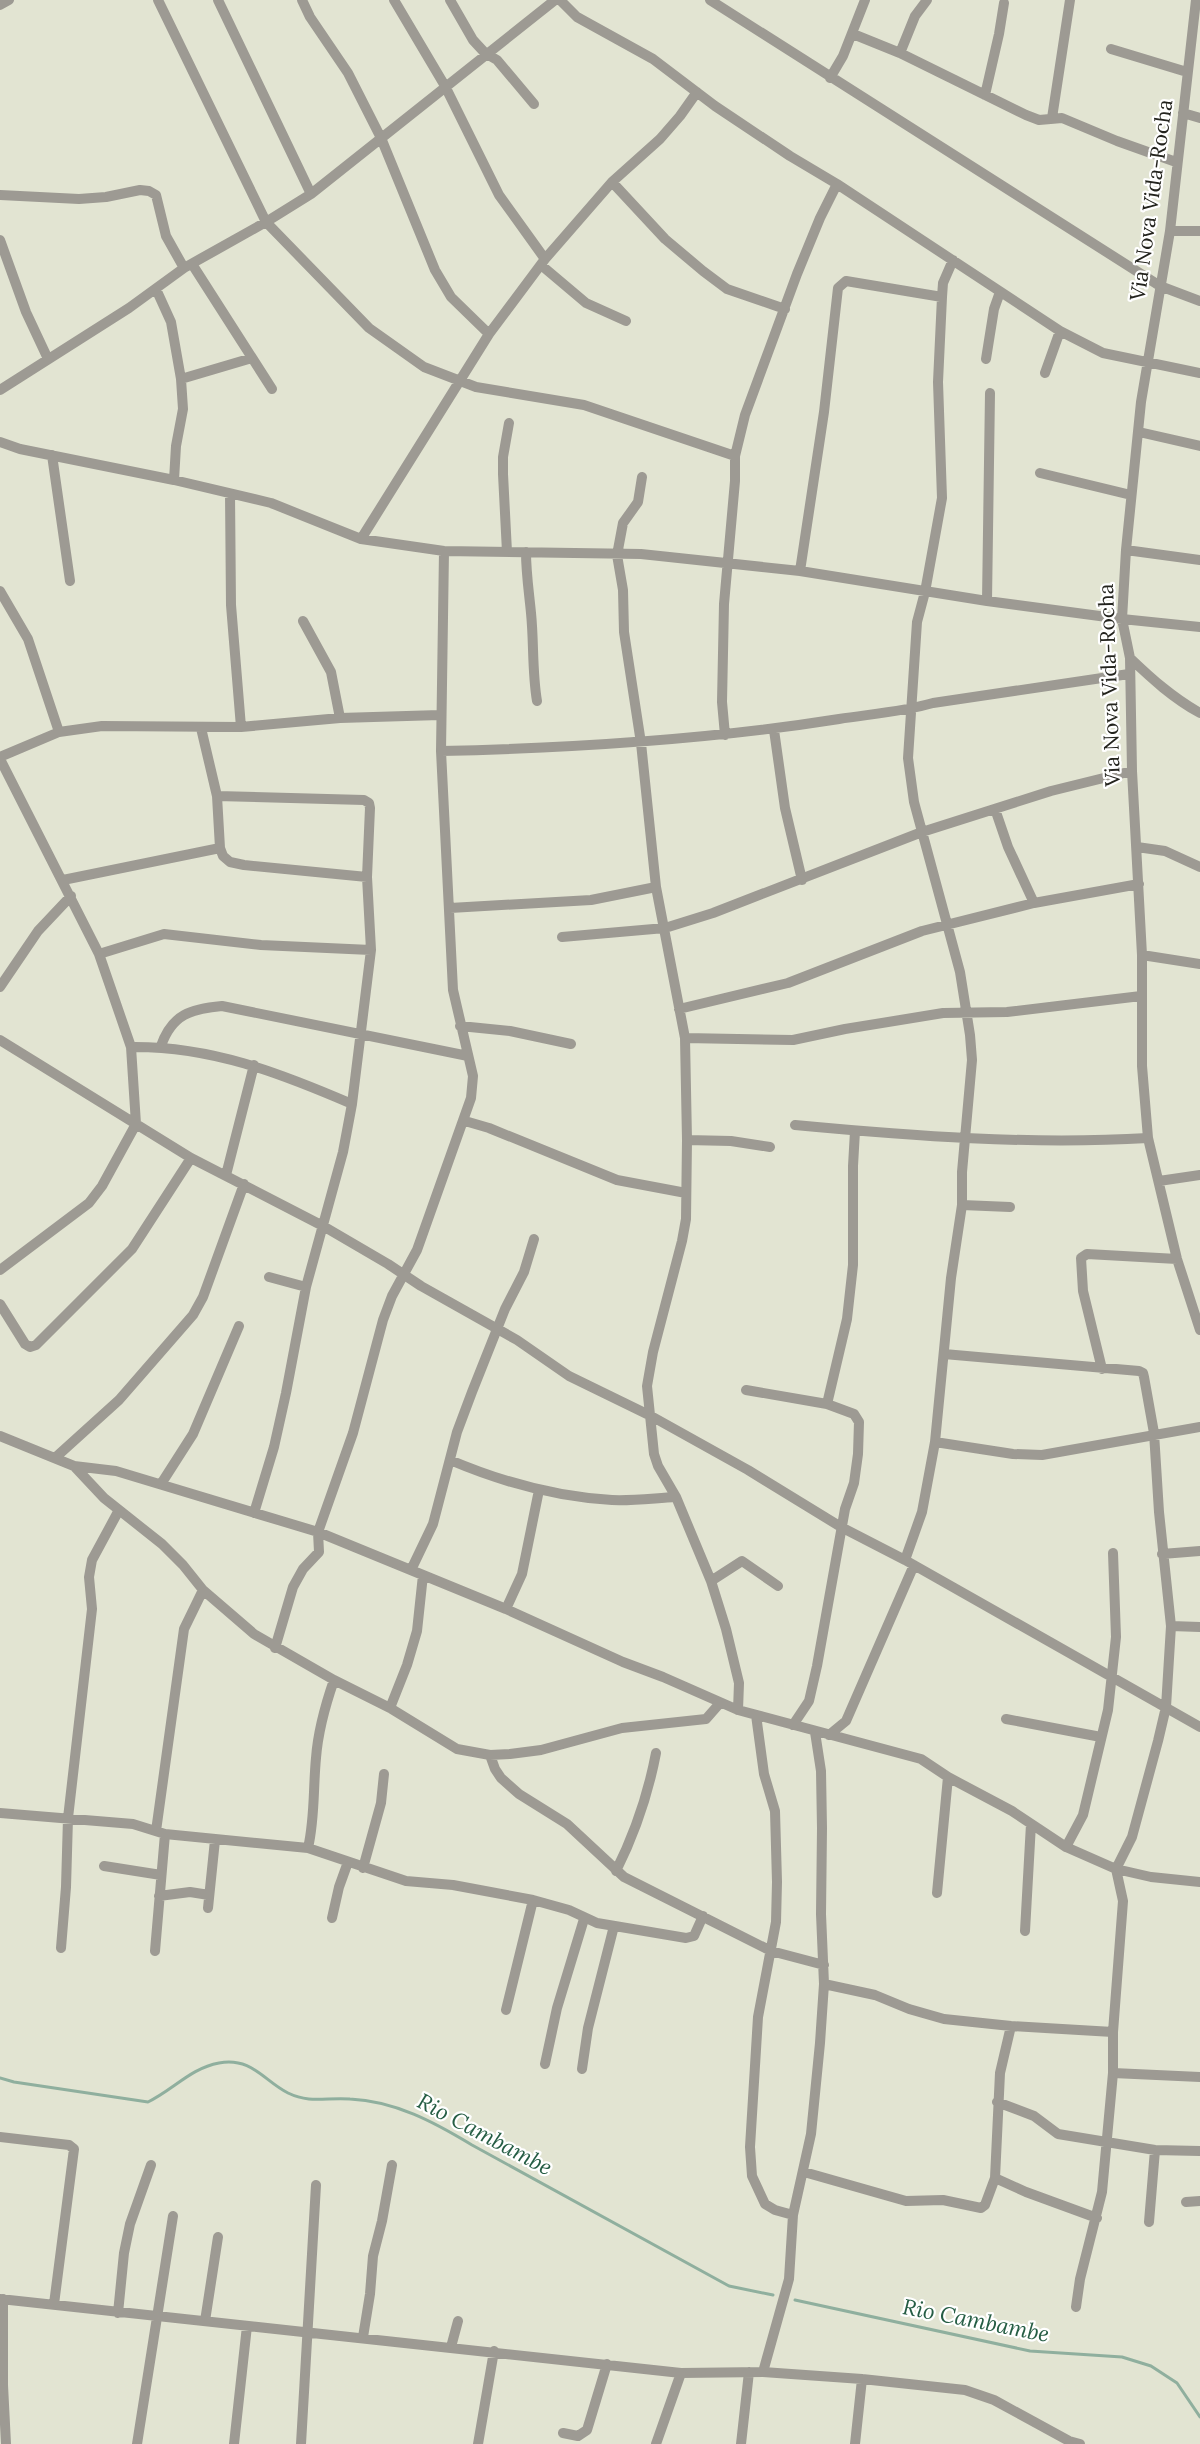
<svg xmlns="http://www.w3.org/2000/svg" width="1200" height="2444" viewBox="0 0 1200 2444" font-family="Lora,serif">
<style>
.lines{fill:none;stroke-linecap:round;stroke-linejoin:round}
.stream{stroke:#8faf9e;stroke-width:3}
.minor{stroke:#9d9a93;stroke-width:10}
.labels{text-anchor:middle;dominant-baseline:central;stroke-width:4.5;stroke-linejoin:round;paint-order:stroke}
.street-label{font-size:21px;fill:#23231d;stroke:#fff}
.water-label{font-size:22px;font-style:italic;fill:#255d44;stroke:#fff}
</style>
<rect width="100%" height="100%" fill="#e2e4d2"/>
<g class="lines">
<path class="stream" d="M 0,2078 L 14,2082 L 148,2102 C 173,2090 191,2068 219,2063 C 252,2057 264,2081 288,2093 C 311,2104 326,2097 350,2099 C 395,2101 434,2122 472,2145 L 729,2286 L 773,2295
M 795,2300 L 1030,2351 L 1122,2357 L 1151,2366 L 1177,2383 L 1200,2417"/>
<path class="minor" d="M 158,0 L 266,222 L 369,328 L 424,367 L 476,387 L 584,405 L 735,456
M 218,0 L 311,194
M 302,0 L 310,17 L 348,73 L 381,138 L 435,270 L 451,297 L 489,334
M 394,0 L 445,86 L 499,195 L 545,259
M 450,0 L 473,40 L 485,53 L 497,60 L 534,104
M 560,0 L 577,17 L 653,59 L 715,106 L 790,156 L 837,184 L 1060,331 L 1103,353 L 1200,373
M 710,0 L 1160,286 L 1200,301
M 1196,0 L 1170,231 L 1141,402 L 1126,550 L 1122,619 L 1130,658 L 1132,771 L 1142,955 L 1142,1066 L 1148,1138 L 1177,1259 L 1200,1330
M 0,5 L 9,0
M 853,34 L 900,53 L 1026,115 L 1039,120 L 1062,118 L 1117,141 L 1176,162
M 1111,49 L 1187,72
M 900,53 L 915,16 L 927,0
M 830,78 L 843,56 L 865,0
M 985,95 L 999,34 L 1004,3
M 1183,113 L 1200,118
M 1052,118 L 1070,0
M 612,182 L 665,239 L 703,271 L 727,289 L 785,309
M 0,195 L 79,199 L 106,197 L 140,190 L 149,191 L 156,195 L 166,236 L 184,268
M 1170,231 L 1200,231
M 0,240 L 26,312 L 48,359
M 192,264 L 272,389
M 541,265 L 586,303 L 626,321
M 156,289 L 171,322 L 181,379 L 183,409 L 176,446 L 174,480
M 986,359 L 994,309 L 1000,292
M 1045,373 L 1060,331
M 181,379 L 252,358
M 0,390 L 129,308 L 184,268 L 266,222 L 311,194 L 555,0
M 1139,432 L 1200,446
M 0,442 L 20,449 L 174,480 L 271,503 L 361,539 L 444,551 L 641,554 L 800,571 L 987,601 L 1122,619 L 1200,627
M 52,455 L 70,581
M 1040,473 L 1131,495
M 642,477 L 638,502 L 623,523 L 617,555 L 623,590 L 624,632 L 641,743 L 656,887 L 685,1038 L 687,1140 L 686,1219 L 682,1241 L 653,1352 L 647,1386 L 654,1454 L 658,1466 L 676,1497 L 711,1581 L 726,1629 L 739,1683 L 738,1710
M 230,494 L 231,605 L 241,727
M 361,539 L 489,334 L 545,259 L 612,182 L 660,139 L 680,116 L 697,92
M 1126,550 L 1200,560
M 507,552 L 503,474 L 503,457 L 509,423
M 526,552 C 526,573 529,592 531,613 C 534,642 532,672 537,701
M 800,571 L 824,412 L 838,288 L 846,281 L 942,297
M 0,591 L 28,639 L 59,732
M 987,601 L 990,393
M 303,621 L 331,672 L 340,718
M 1130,658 C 1152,679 1173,698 1200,713
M 201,728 L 217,796 L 220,848 L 223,856 L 230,862 L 244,865 L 367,877
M 774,730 L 785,808 L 802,880
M 725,735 L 722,702 L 724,604 L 735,481 L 735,456 L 745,415 L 797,274 L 820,218 L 837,184
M 441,751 C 574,748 707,740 839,719 C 871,714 902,712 933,703 L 1129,674
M 0,757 L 59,732 L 102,726 L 241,727 L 340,718 L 440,715
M 0,759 L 99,954 L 131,1047 L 136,1124 L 102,1186 L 89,1203 L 0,1270
M 217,796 L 364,800 L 369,803 L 370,808 L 367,877 L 371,950 L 352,1104 L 343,1152 L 306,1287 L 286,1393 L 274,1447 L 254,1513
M 995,809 L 1008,847 L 1034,903
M 1137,847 L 1165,851 L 1200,867
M 63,880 L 220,848
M 450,908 L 591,900 L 656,887
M 562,937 L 665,928 L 713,913 L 922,832 L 1051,791 L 1132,771
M 99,954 L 164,934 L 261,945 L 371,950
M 1142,955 L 1200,964
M 0,987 L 38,931 L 71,896
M 679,1009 L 788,983 L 922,931 L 1034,903 L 1139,884
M 460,1026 L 510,1031 L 571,1044
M 685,1038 L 793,1040 L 845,1029 L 943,1013 L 1007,1012 L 1141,996
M 0,1040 L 191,1158 L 323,1226 L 388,1264 L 421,1286 L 517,1340 L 569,1376 L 651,1416 L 748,1470 L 841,1527 L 905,1560 L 1200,1727
M 161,1046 C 172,1014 191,1009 222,1006 L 468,1056
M 131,1047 C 211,1046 280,1073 352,1104
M 465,1121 L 489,1128 L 617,1180 L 686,1193
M 795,1125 C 912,1136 1030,1145 1148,1138
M 687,1140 L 731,1141 L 770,1147
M 226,1175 L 254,1065
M 1159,1181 L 1200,1175
M 962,1205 L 1010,1207
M 269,1277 L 306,1287
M 0,1304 L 25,1344 L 30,1347 L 36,1345 L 132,1249 L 191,1158
M 944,1354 L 1139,1371 L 1143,1373 L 1144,1377 L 1154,1433 L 1159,1512 L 1171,1626 L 1166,1707 L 1158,1741 L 1132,1837 L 1116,1869 L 1123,1901 L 1113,2032 L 1113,2073 L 1102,2192 L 1080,2279 L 1076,2307
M 1102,1369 L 1083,1291 L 1081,1258 L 1087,1254 L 1177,1259
M 746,1390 L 827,1404 L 854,1414 L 859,1422 L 858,1454 L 854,1483 L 845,1509 L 817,1666 L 809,1701 L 793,1725
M 827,1404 L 847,1319 L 853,1265 L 853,1166 L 855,1131
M 0,1436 L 74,1466 L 116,1471 L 318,1532 L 506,1609 L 623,1662 L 663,1677 L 738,1710 L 921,1759 L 948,1777 L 1012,1811 L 1066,1847 L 1116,1869 L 1151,1877 L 1200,1882
M 935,1442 L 1013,1454 L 1042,1455 L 1200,1427
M 56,1457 L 119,1400 L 193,1315 L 203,1297 L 244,1184
M 450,1460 C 502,1482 556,1497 612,1500 C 633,1501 655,1498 676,1497
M 74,1466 L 104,1498 L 162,1544 L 183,1565 L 203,1590 L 254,1634 L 334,1680 L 390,1708 L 457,1749 L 490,1755 L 510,1754 L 541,1750 L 622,1728 L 706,1719 L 720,1703
M 161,1484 L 193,1434 L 239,1326
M 1162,1554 L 1200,1551
M 905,1560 L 922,1512 L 935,1442 L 951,1278 L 962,1205 L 962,1172 L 972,1060 L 970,1035 L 960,972 L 914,802 L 908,758 L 917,622 L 925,592 L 942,498 L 938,382 L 942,297 L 943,283 L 953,260
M 411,1570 L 433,1524 L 457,1432 L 472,1392 L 505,1309 L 524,1272 L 534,1239
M 711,1581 L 742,1561 L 778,1586
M 506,1609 L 522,1574 L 539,1490
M 1171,1626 L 1200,1627
M 275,1648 L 293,1587 L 303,1569 L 319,1552 L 318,1532 L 353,1433 L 383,1320 L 392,1296 L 417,1250 L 471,1098 L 473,1076 L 453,990 L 441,751 L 444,551
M 390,1708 L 407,1665 L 417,1631 L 423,1575
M 756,1715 L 764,1774 L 775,1811 L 777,1882 L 776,1922 L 758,2017 L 750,2147 L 752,2176 L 765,2204 L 775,2210 L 793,2215
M 1006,1719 L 1101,1737
M 829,1735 L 846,1721 L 914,1565
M 490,1755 L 495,1769 L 501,1778 L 519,1794 L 567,1824 L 624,1877 L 771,1951 L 824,1965
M 0,1813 L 133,1824 L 165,1834 L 308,1848 L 406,1881 L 453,1885 L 533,1900 L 569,1910 L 597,1923 L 686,1938 L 694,1936 L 703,1916
M 156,1831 L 184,1629 L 203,1590
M 1066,1847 L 1083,1815 L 1108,1710 L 1116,1637 L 1113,1553
M 308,1848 C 315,1818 313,1789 316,1758 C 318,1731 325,1706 334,1680
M 104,1866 L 161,1875
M 363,1868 L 381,1803 L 384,1774
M 616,1871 C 635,1833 648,1795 656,1753
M 937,1893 L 948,1777
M 159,1896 L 190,1892 L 209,1895
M 208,1908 L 215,1840
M 332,1918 L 339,1887 L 348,1862
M 1025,1931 L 1031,1824
M 61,1948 L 66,1887 L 68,1818 L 92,1609 L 89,1577 L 92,1560 L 119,1510
M 155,1951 L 165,1834
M 824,1984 L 875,1995 L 909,2009 L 944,2019 L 1011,2026 L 1113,2032
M 506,2010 L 533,1900
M 545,2064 L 557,2008 L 584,1919
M 582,2069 L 588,2028 L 614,1926
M 1113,2073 L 1200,2077
M 997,2102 L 1034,2116 L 1058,2134 L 1155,2150 L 1200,2151
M 0,2137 L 69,2145 L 74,2149 L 54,2304
M 804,2172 L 906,2201 L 943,2200 L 981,2208 L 985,2205 L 995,2178 L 1000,2073 L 1011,2026
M 995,2178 L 1026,2192 L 1097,2218
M 1186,2202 L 1200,2201
M 1149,2222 L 1155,2150
M 0,2299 L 681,2373 L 763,2372 L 862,2379 L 965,2390 L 994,2400 L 1069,2441 L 1080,2444
M 3,2299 L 3,2385 L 6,2444
M 118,2313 L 124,2253 L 130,2224 L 151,2165
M 205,2321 L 218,2237
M 363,2337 L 370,2294 L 373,2256 L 382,2221 L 392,2165
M 451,2347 L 458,2321
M 763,2372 L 789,2279 L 793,2215 L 811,2134 L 820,2043 L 824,1984 L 821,1914 L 822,1828 L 821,1771 L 815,1732
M 563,2433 L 578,2436 L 587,2430 L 607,2364
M 137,2444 L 173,2216
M 234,2444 L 247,2326
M 301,2444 L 316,2185
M 478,2444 L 494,2351
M 656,2444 L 681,2373
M 741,2444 L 749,2372
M 855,2444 L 862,2379"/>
</g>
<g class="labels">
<g class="street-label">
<text transform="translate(1151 200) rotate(-82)">Via Nova Vida-Rocha</text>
<text transform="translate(1109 685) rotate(-92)">Via Nova Vida-Rocha</text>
</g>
<g class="water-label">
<text transform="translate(485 2134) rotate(28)">Rio Cambambe</text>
<text transform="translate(976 2320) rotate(11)">Rio Cambambe</text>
</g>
</g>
</svg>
